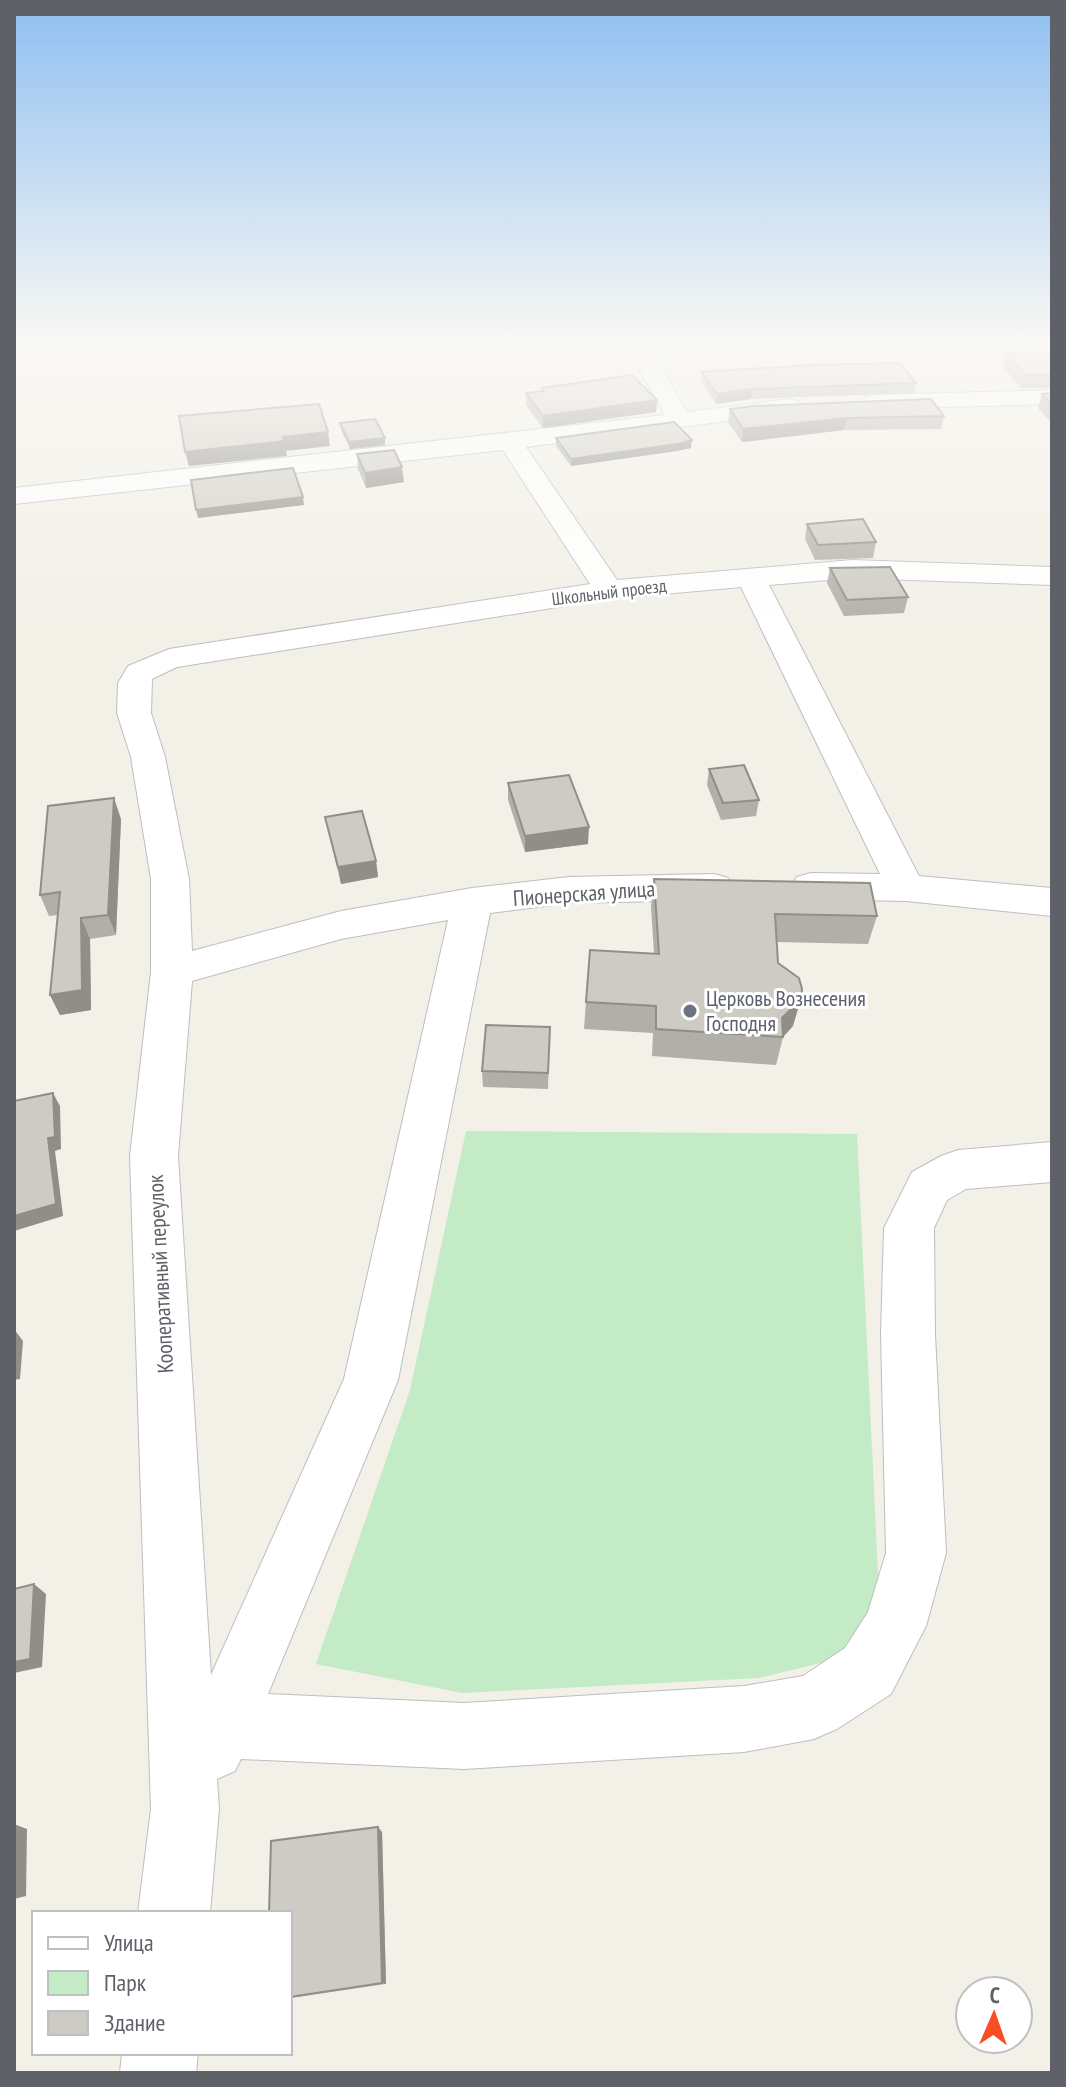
<svg xmlns="http://www.w3.org/2000/svg" width="1066" height="2087" viewBox="0 0 1066 2087" font-family="'PT Sans Narrow',sans-serif">
<style>
.green{fill:#c2ebc6}
.lines{fill:none;stroke-linecap:round;stroke-linejoin:round}
.minor-casing{stroke:#bbbec3;stroke-width:2}
.minor{fill:#fff;fill-rule:evenodd}
.wall{fill:#b0afa8}
.shaded-wall{fill:#908e88}
.building{fill:#cdcbc3;stroke:#908e88;stroke-width:2}
.worship-dot{fill:#6b7280;stroke:#fff;stroke-width:3}
.labels{text-anchor:middle;dominant-baseline:central;stroke-width:6;stroke-linejoin:round;paint-order:stroke}
.far-street-label{font-size:18px;fill:#5e6168;stroke:#fff}
.street-label{font-size:22px;fill:#5e6168;stroke:#fff}
.worship-label{font-size:22px;fill:#5b616d;stroke:#fff;text-anchor:start}
</style>
<rect width="100%" height="100%" fill="#f2f0e7"/>
<path class="green" d="M 466,1131 L 857,1134 L 880,1616 L 858,1654 L 759,1678 L 462,1693 L 316,1664 L 410,1390 Z"/>
<g class="lines">
<g class="minor-casing">
<path id="minor" d="M 624,342 L 646,342 L 687,412 L 790,399 L 798,401 L 802,406 L 798,411 L 790,413 L 526,447 L 617,580 L 852,560 L 1052,567 L 1052,585 L 852,578 L 769,585 L 919,876 L 1052,888 L 1052,916 L 906,901 L 811,899 L 797,895 L 791,886 L 797,877 L 811,873 L 880,874 L 741,587 L 609,599 L 177,667 L 152,679 L 151,713 L 165,757 L 189,879 L 192,951 L 341,911 L 472,888 L 569,877 L 714,874 L 728,878 L 734,887 L 728,896 L 714,900 L 569,903 L 490,913 L 398,1380 L 268,1694 L 464,1703 L 744,1686 L 803,1676 L 845,1648 L 868,1612 L 886,1553 L 881,1334 L 884,1228 L 912,1172 L 941,1156 L 958,1150 L 1052,1142 L 1052,1182 L 966,1189 L 947,1200 L 934,1228 L 935,1334 L 946,1553 L 926,1626 L 891,1694 L 837,1729 L 814,1739 L 744,1752 L 464,1769 L 241,1759 L 235,1771 L 217,1779 L 219,1809 L 210,1913 L 138,1913 L 151,1809 L 130,1156 L 151,972 L 151,879 L 131,757 L 117,713 L 118,683 L 128,666 L 169,649 L 590,584 L 503,450 L 14,504 L 14,488 L 665,415 ZM 448,920 L 344,1379 L 211,1675 L 178,1156 L 192,981 L 341,939 Z
M 1052,390 L 1052,404 L 874,409 L 866,407 L 862,402 L 866,397 L 874,395 Z
M 122,2053 L 198,2053 L 196,2073 L 120,2073 Z"/>
</g>
<use href="#minor" class="minor"/>
</g>
<path class="wall" d="M 1052,353 L 1052,388 L 1021,388 L 1003,367 L 1006,354 Z
M 702,372 L 916,383 L 914,393 L 751,399 L 716,404 L 701,381 Z
M 542,388 L 657,400 L 656,412 L 543,428 L 526,405 L 526,393 L 542,391 Z
M 1052,393 L 1052,424 L 1038,408 L 1042,394 Z
M 730,409 L 944,416 L 941,429 L 844,430 L 742,442 L 728,422 Z
M 340,423 L 385,438 L 385,445 L 350,449 L 341,430 Z
M 556,438 L 691,448 L 677,451 L 571,466 L 556,446 Z
M 357,454 L 404,482 L 366,488 L 358,469 Z
M 807,524 L 876,542 L 873,558 L 815,560 L 805,539 Z
M 830,568 L 908,597 L 904,613 L 844,616 L 827,583 Z
M 709,769 L 759,800 L 756,816 L 721,820 L 707,785 Z
M 508,783 L 588,844 L 525,852 L 508,800 Z
M 325,817 L 376,861 L 378,877 L 341,884 Z
M 121,819 L 116,935 L 90,939 L 91,1010 L 60,1015 L 50,995 L 58,915 L 49,916 L 40,895 Z
M 654,879 L 877,916 L 868,944 L 776,942 L 778,963 L 793,1026 L 783,1037 L 776,1065 L 652,1056 L 653,1033 L 584,1029 L 586,1002 L 654,954 L 651,907 Z
M 550,1027 L 548,1089 L 483,1087 L 482,1071 Z
M 382,1832 L 386,1984 L 290,1998 L 290,1913 Z"/>
<path class="shaded-wall" d="M 752,389 L 751,399 L 716,404 L 717,394 Z
M 657,400 L 656,412 L 543,428 L 543,416 Z
M 847,418 L 844,430 L 742,442 L 743,429 Z
M 328,432 L 330,446 L 286,451 L 287,456 L 189,466 L 185,452 L 283,437 Z
M 385,438 L 385,445 L 350,449 L 349,442 Z
M 692,440 L 691,448 L 677,451 L 571,466 L 571,459 Z
M 402,467 L 404,482 L 366,488 L 365,473 Z
M 303,497 L 304,505 L 198,518 L 196,510 Z
M 114,798 L 121,819 L 116,935 L 108,915 Z
M 589,827 L 588,844 L 525,852 L 525,836 Z
M 376,861 L 378,877 L 341,884 L 338,867 Z
M 81,918 L 90,939 L 91,1010 L 60,1015 L 50,995 Z
M 801,999 L 793,1026 L 783,1037 L 782,1018 Z
M 53,1093 L 60,1106 L 61,1149 L 55,1151 L 63,1216 L 14,1231 L 14,1216 L 48,1138 Z
M 14,1329 L 23,1341 L 20,1379 L 14,1380 Z
M 34,1584 L 46,1594 L 42,1667 L 14,1673 L 14,1662 Z
M 14,1824 L 27,1829 L 26,1896 L 14,1899 Z
M 378,1827 L 382,1832 L 386,1984 L 382,1983 Z"/>
<path class="building" d="M 1052,353 L 1052,374 L 1025,375 L 1006,354 Z
M 900,363 L 916,383 L 752,389 L 717,394 L 702,372 L 811,365 Z
M 632,375 L 657,400 L 543,416 L 526,393 L 544,391 L 542,388 Z
M 1052,393 L 1052,405 L 1042,394 Z
M 931,399 L 944,416 L 847,418 L 743,429 L 730,409 L 753,406 Z
M 319,404 L 328,432 L 283,437 L 285,441 L 185,452 L 179,416 Z
M 375,419 L 385,438 L 349,442 L 340,423 Z
M 674,422 L 692,440 L 678,444 L 571,459 L 556,438 Z
M 394,450 L 402,467 L 365,473 L 357,454 Z
M 293,468 L 303,497 L 196,510 L 191,480 Z
M 863,519 L 876,542 L 818,545 L 807,524 Z
M 890,567 L 908,597 L 847,600 L 830,568 Z
M 744,765 L 759,800 L 723,803 L 709,769 Z
M 569,775 L 589,827 L 525,836 L 508,783 Z
M 114,798 L 108,915 L 81,918 L 82,990 L 50,995 L 60,892 L 40,895 L 48,806 Z
M 362,811 L 376,861 L 338,867 L 325,817 Z
M 654,879 L 870,883 L 877,916 L 775,914 L 778,963 L 799,978 L 802,989 L 801,999 L 782,1018 L 783,1037 L 656,1029 L 656,1006 L 586,1002 L 590,950 L 659,954 Z
M 486,1025 L 550,1027 L 548,1073 L 482,1071 Z
M 53,1093 L 55,1137 L 48,1138 L 56,1204 L 14,1216 L 14,1101 Z
M 34,1584 L 30,1659 L 14,1662 L 14,1589 Z
M 378,1827 L 382,1983 L 290,1997 L 290,1913 L 269,1913 L 271,1841 Z"/>
<linearGradient id="sky" x2="0" y2="1"><stop stop-color="#8fbff1"/><stop offset="0.54" stop-color="#f9f8f4"/><stop offset="1" stop-color="#f9f8f4" stop-opacity="0"/></linearGradient>
<rect width="1066" height="634" fill="url(#sky)"/>
<circle class="worship-dot" cx="690" cy="1011" r="8"/>
<g class="labels">
<g class="far-street-label">
<text transform="translate(609 592) rotate(-7)">Школьный проезд</text>
</g>
<g class="street-label">
<text transform="translate(584 893) rotate(-4)">Пионерская улица</text>
<text transform="translate(160 1274) rotate(-93)">Кооперативный переулок</text>
</g>
<g class="worship-label">
<text x="706" y="998">Церковь Вознесения<tspan x="706" dy="25">Господня</tspan></text>
</g>
</g>
<rect width="1066" height="2087" fill="none" stroke="#5e6168" stroke-width="32"/>
<rect x="32" y="1911" width="260" height="144" fill="#ffffff" stroke="#bfc0c3" stroke-width="2"/>
<rect x="48" y="1937" width="40" height="12" fill="#ffffff" stroke="#bfc0c3" stroke-width="2"/>
<text x="104" y="1951" font-size="24" fill="#5e6168">Улица</text>
<rect x="48" y="1971" width="40" height="24" fill="#c2ebc6" stroke="#bfc0c3" stroke-width="2"/>
<text x="104" y="1991" font-size="24" fill="#5e6168">Парк</text>
<rect x="48" y="2011" width="40" height="24" fill="#cdcbc3" stroke="#bfc0c3" stroke-width="2"/>
<text x="104" y="2031" font-size="24" fill="#5e6168">Здание</text>
<g transform="translate(994 2015) rotate(2)"><circle r="38" fill="#ffffff" stroke="#bfc0c3" stroke-width="2"/>
<path d="M0-6L14 30L0 20L-14 30Z" fill="#f84e26"/>
<text y="-12" font-size="22" font-weight="bold" text-anchor="middle" fill="#5e6168">С</text>
</g>
</svg>
